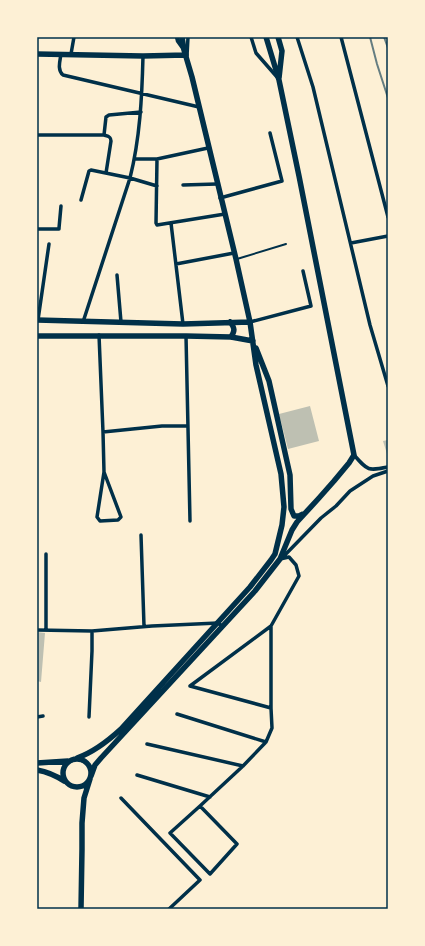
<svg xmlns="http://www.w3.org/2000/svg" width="425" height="946" viewBox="0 0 425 946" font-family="Lato,sans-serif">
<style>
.building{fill:#bec0b2}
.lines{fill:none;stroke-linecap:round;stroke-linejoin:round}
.service{stroke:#003049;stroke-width:2}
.minor{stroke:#003049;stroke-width:3.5}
.tertiary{stroke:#003049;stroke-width:4.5}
.secondary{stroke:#003049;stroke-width:5.5}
.rail{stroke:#657d81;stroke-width:2}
.neatline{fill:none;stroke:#003049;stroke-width:1.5}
</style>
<rect width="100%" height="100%" fill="#fdf0d5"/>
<path class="building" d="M 310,406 L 319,441 L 288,449 L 279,414 Z
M 388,440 L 388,457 L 383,441 Z
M 37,632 L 45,633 L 41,682 L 37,681 Z"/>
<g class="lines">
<path class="service" d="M 237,259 L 286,244"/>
<path class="minor" d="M 251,37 L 256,53 L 277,77
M 297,37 L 313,87 L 370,325 L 388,386
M 341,37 L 388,217
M 61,54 C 60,61 57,70 63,75 L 199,107
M 71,54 L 74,37
M 187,56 L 188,37
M 37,135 L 104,135
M 135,159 L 157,159 L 208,148
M 157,159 L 156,223 L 157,225 L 225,214
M 106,173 L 111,141 C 111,136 107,136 104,135 L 106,117 L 109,115 L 141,112
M 183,185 L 217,184
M 220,198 L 282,181 L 270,133
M 81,200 L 89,171 L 91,170 L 130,178 L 157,186
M 171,223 L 183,324
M 37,229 L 59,229 L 59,228 L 61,206
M 351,243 L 388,236
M 176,264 L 234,253
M 117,275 L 121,322
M 38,320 L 49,244
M 83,322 L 130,178 C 140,138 142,97 143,56
M 250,322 L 311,306 L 303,271
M 99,335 L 103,432 L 104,472 L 97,517 L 100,521 L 118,520 L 121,517 L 104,472
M 186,336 L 190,521
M 103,432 L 162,426 L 188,426
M 354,455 C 368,471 368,471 388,467
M 141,535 L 144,626
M 46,554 L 46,630
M 281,559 L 321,518 L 336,506 L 350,491 L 373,476 L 388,471
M 37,630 L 92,631 L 152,626 L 218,623 L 222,626
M 190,686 L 271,626
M 190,686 L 271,708
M 177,714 L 266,742
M 37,717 L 43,716
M 89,717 L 92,651 L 92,631
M 147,744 L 243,766
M 137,775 L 210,797
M 121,798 L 200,880 L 169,909
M 200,806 L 237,844 L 210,874 L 170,833 L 200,806 L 243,766 L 266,742 L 272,728 L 271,708 L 271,626 L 299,576 L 296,565 L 289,557 L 280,559"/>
<path class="tertiary" d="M 177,37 L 178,41 L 183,48"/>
<path class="secondary" d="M 278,37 L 282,51 L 279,78
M 37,54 L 143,56 L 186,55
M 37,320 L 183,324 L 250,322
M 230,322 C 235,328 235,331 231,337
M 37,336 L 186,336 L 231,337 L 253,341
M 256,348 L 269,381 L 290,475 L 291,509 L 294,516 L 299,516 L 303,514
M 77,758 C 94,752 108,741 121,729 L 250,587 L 271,560 L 275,554 L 282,525 L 284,507 L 281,474 L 256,365 L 250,322 L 236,259 L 192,77 L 184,50 L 182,37
M63 773a14 14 0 1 1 28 0a14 14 0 1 1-28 0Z
M 37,763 L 68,761
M 37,770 C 48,772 55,775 64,781
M 91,776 L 95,765 L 101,758 L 255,591 L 280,559 L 292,530 L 297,522 L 319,498 L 334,481 L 349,463 L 354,455 L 299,176 L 279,80 L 266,37
M 81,909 L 82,849 L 82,823 L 84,798 L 90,779"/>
<path class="rail" d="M 370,37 L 377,64 L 388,98
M 384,37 L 388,48"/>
</g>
<rect width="425" height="946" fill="none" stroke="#fdf0d5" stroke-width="76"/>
<rect x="38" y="38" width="349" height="870" class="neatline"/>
</svg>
